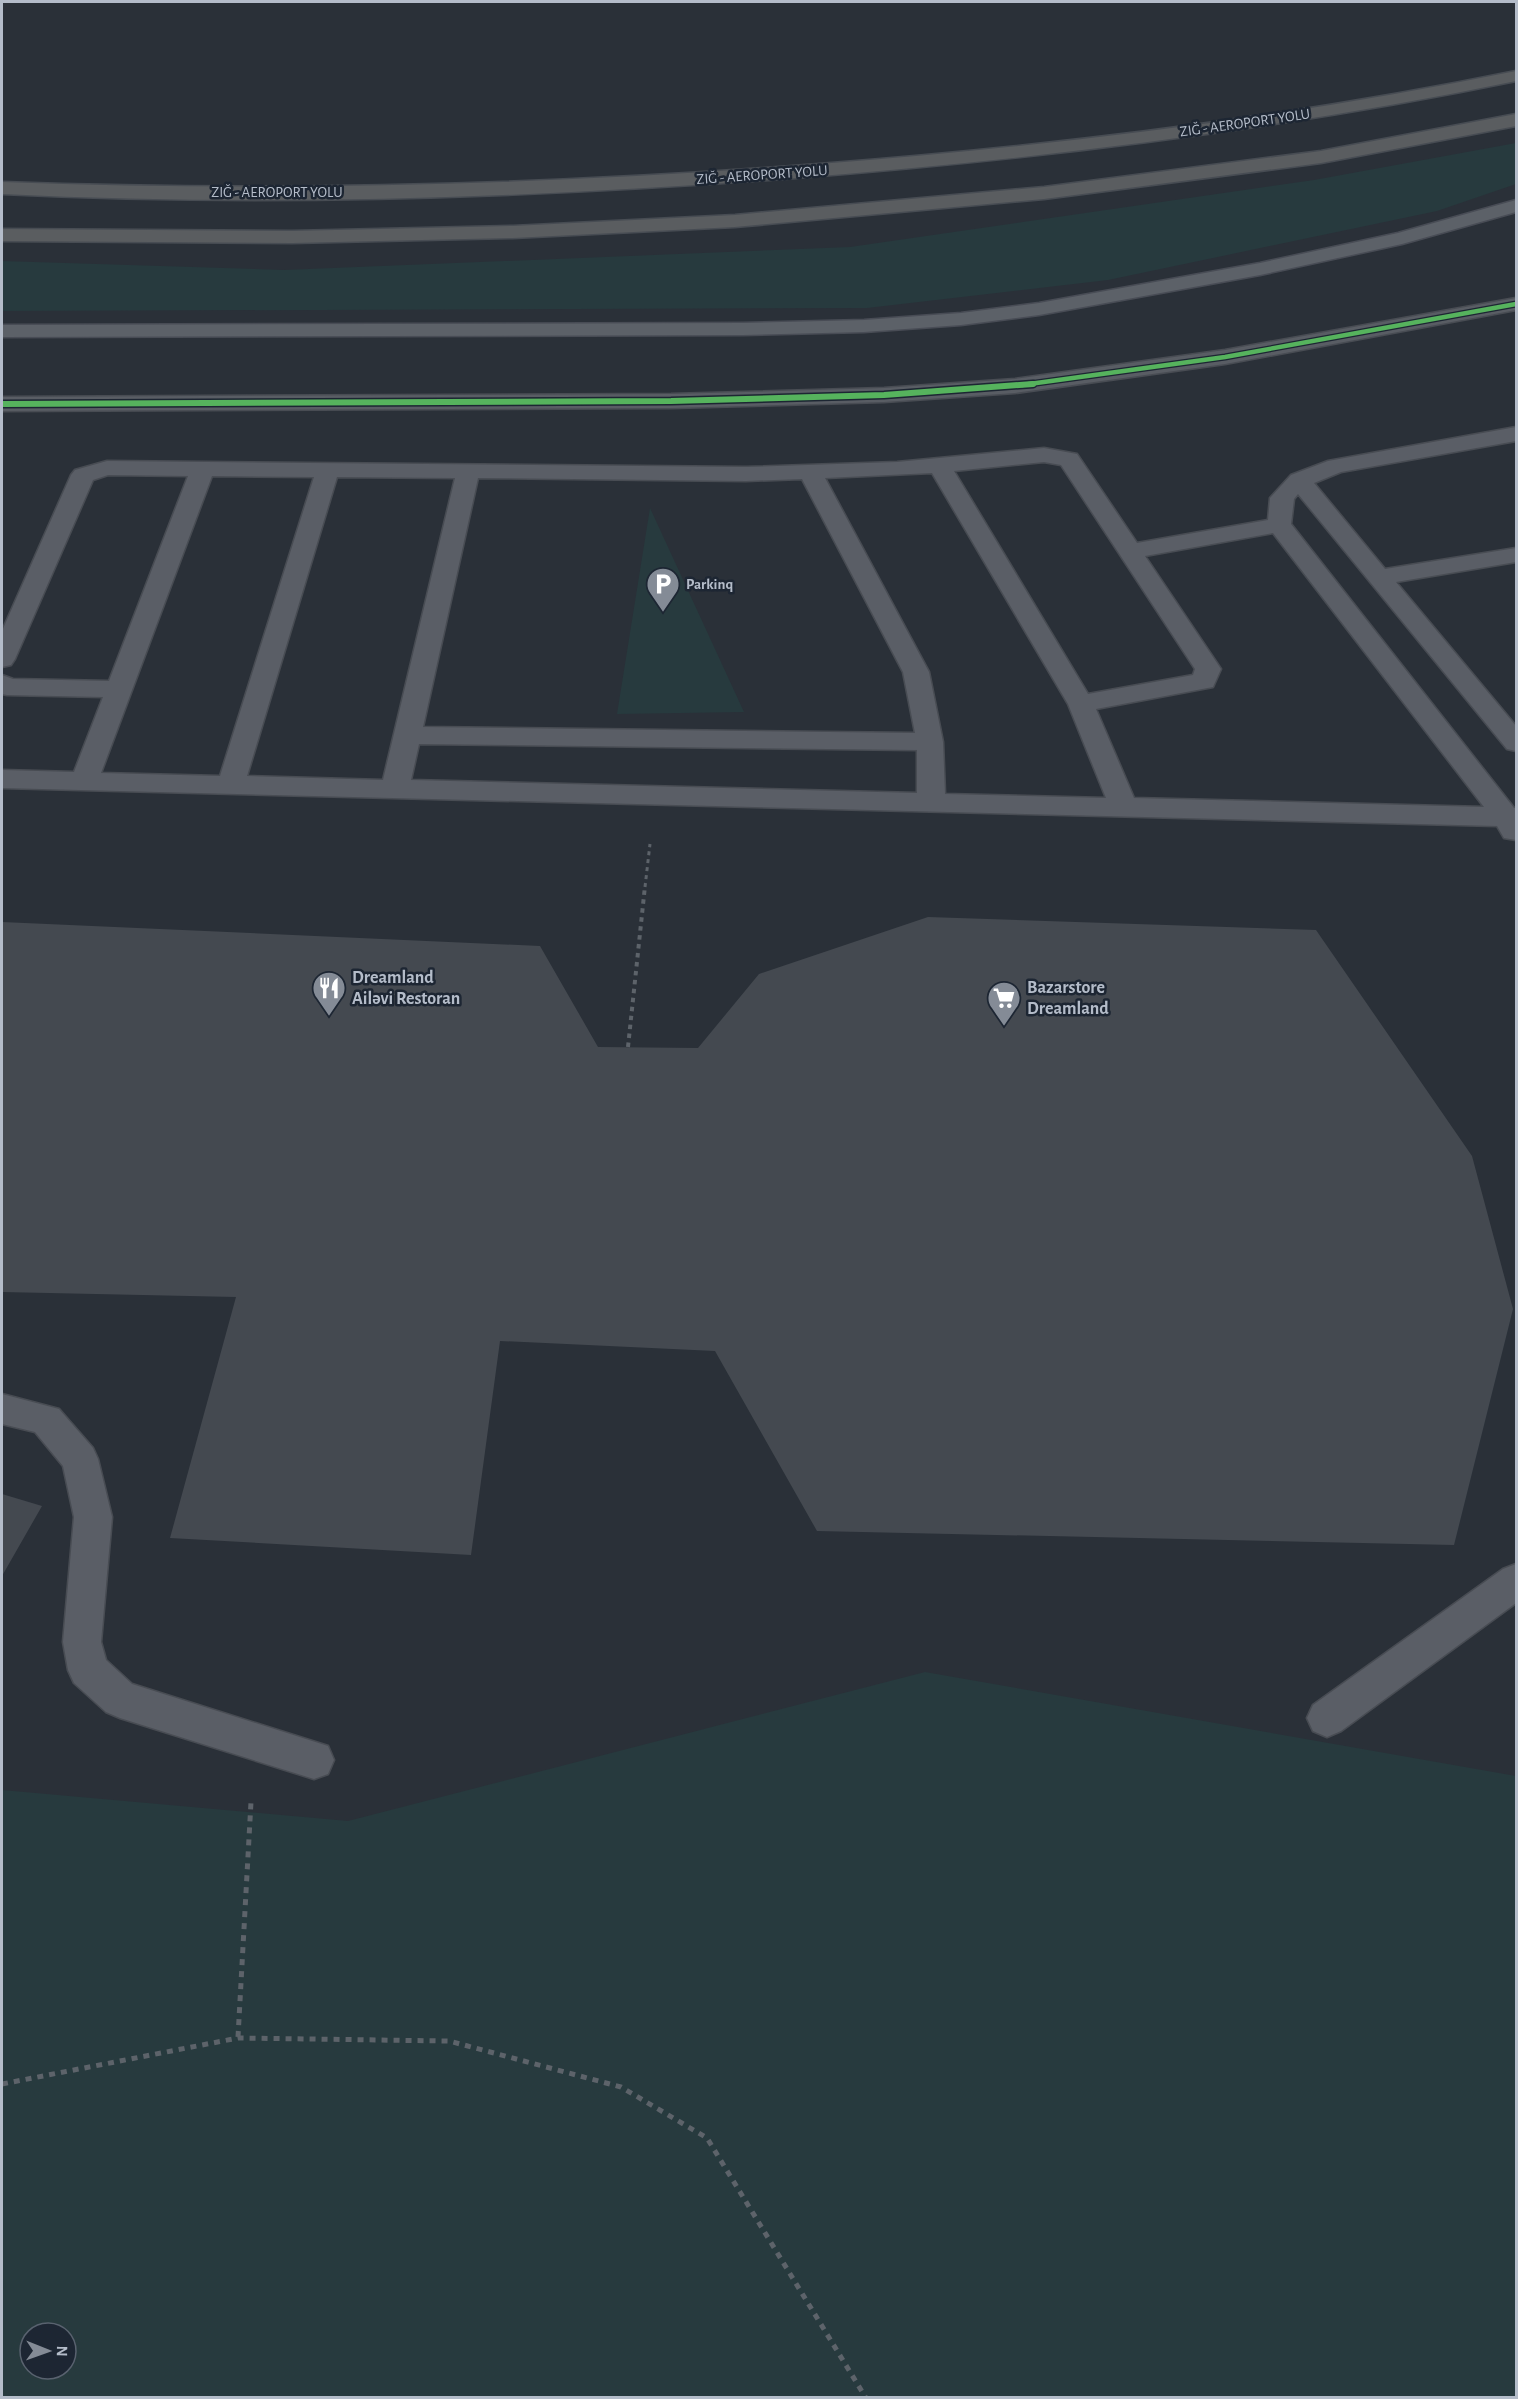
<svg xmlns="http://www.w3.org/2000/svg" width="1518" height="2399" viewBox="0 0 1518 2399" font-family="'Alegreya Sans',sans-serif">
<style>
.green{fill:#273a3e;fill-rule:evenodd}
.building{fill:#444950}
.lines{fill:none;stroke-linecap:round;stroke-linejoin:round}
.lane-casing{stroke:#484c53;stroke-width:3}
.secondary-casing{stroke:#484c53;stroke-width:3}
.primary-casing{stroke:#484c55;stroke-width:3}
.highway-casing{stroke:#474c53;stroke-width:3}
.path-far2{stroke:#5d636a;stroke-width:3;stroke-dasharray:4 4;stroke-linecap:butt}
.path-far1{stroke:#5d636a;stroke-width:4;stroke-dasharray:4.5 4.5;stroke-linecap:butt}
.path{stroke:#5d636a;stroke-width:5;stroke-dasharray:6 6;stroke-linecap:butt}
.lane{fill:#5a5e66;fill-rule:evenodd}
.secondary{fill:#595d64;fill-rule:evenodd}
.primary{fill:#5c6168;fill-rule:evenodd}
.highway{fill:#5a5d60;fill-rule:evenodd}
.cycleway-far1-casing{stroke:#1d2633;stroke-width:7}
.cycleway-casing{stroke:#1d2633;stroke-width:9}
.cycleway-far1{stroke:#56b35d;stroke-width:4.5}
.cycleway{stroke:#56b35d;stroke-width:6}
.labels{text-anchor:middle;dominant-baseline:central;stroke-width:5;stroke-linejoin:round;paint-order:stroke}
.far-street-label{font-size:15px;fill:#b4bcc9;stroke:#1d2633}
.far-poi-label{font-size:15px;font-weight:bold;fill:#b4bcc9;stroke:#1d2633;text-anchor:start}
.poi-label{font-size:18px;font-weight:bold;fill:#b4bcc9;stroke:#1d2633;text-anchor:start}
</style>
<rect width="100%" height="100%" fill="#2a3038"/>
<path class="green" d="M 1516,143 L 1516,184 L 1437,211 L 1108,280 L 867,308 L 2,311 L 2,261 L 284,270 L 850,247 L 1314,180 Z
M 650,508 L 744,712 L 617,714 Z
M 925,1672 L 1516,1776 L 1516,2397 L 2,2397 L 2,1790 L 348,1821 ZM 30,2333 L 66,2333 L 66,2369 L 30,2369 Z"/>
<path class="building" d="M 928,917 L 1316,930 L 1472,1156 L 1513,1309 L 1454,1545 L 817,1531 L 715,1351 L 500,1341 L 471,1555 L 170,1538 L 236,1297 L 2,1292 L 2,922 L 540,946 L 598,1047 L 698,1048 L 759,974 Z
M 2,1494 L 42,1506 L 2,1576 Z"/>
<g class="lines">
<g class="lane-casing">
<path id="lane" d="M 1516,427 L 1516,441 L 1341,472 L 1314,483 L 1385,569 L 1516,548 L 1516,562 L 1396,582 L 1516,726 L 1516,751 L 1507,749 L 1298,494 L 1294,499 L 1291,524 L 1514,808 L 1516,808 L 1516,840 L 1504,838 L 1497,826 L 2,788 L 2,770 L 74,772 L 103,697 L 7,695 L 2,694 L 2,675 L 13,679 L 109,681 L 188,476 L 108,475 L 93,480 L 15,659 L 11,665 L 2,667 L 2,631 L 71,475 L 75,470 L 107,461 L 746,467 L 897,462 L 1044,448 L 1077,454 L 1137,543 L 1268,520 L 1270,498 L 1291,475 L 1328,461 ZM 1044,462 L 1061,465 L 1195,669 L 1193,675 L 1088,694 L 954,471 ZM 932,473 L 1068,704 L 1106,798 L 945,794 L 943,742 L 929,672 L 825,478 ZM 212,476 L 314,477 L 220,776 L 101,773 ZM 337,477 L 455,478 L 383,780 L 247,776 ZM 478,478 L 746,481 L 802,479 L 903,672 L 915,733 L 423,727 ZM 1273,533 L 1484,807 L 1134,798 L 1096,709 L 1213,687 L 1221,669 L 1145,556 ZM 419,744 L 917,750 L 917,793 L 411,780 Z
M 2,1394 L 59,1409 L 93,1448 L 98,1459 L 112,1517 L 101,1642 L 106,1660 L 132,1684 L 328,1746 L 334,1760 L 328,1774 L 314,1779 L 120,1718 L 106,1712 L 74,1683 L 68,1670 L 63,1642 L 74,1517 L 63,1466 L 35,1432 L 2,1424 Z
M 1516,1564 L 1516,1603 L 1341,1731 L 1327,1737 L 1313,1731 L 1307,1718 L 1313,1705 L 1503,1569 Z"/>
</g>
<g class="secondary-casing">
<path id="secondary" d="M 1516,298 L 1516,310 L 1225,364 L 1015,393 L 884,402 L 671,408 L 2,411 L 2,397 L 671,394 L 884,388 L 1015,379 L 1225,350 Z"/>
</g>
<g class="primary-casing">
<path id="primary" d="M 1516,200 L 1516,212 L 1402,244 L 1260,275 L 1039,315 L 961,325 L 864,332 L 743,335 L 2,337 L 2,325 L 743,323 L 864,320 L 961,313 L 1039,303 L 1260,263 L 1398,233 Z"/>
</g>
<g class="highway-casing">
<path id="highway" d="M 1516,71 L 1516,81 C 1278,130 1038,159 796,178 C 532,198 266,207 2,194 L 2,182 C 275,192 547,185 819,164 C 1054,146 1286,118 1516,71 Z
M 1516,114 L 1516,126 L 1321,163 L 1044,199 L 735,227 L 513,238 L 292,243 L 2,241 L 2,229 L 292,231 L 513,226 L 735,215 L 1044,187 L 1321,151 Z"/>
</g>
<path class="path-far2" d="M 645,887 L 650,844"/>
<path class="path-far1" d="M 628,1047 L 645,886"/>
<path class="path" d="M 238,2037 L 251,1802
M 2,2084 L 238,2038 L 449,2041 L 621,2087 L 707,2138 L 866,2398"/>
<use href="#lane" class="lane"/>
<use href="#secondary" class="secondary"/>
<use href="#primary" class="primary"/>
<use href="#highway" class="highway"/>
<g class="cycleway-far1-casing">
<path id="cycleway-far1" d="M 1022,385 L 1225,357 L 1516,304"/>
</g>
<g class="cycleway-casing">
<path id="cycleway" d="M 2,404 L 671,401 L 884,395 L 1033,384"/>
</g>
<use href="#cycleway-far1" class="cycleway-far1"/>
<use href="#cycleway" class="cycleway"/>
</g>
<defs>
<g id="parking-pin" transform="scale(1.725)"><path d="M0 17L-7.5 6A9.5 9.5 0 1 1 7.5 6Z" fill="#848b96" stroke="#1d2633"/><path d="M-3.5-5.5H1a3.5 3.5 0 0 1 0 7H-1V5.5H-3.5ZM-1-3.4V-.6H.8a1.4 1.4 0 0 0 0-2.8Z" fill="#fff"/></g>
<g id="restaurant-pin" transform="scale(1.725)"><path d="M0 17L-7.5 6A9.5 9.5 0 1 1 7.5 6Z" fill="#848b96" stroke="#1d2633"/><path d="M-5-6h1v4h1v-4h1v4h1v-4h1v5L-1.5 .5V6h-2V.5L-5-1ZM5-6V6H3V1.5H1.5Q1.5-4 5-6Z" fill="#fff"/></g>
<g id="supermarket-pin" transform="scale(1.725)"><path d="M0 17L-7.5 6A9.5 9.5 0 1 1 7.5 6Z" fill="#848b96" stroke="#1d2633"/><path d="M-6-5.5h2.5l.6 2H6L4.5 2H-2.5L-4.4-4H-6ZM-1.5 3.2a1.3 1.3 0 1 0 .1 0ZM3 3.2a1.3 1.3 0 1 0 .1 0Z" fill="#fff"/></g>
</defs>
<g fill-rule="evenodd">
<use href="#parking-pin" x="663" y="584"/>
<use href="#restaurant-pin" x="329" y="988"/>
<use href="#supermarket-pin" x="1004" y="998"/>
</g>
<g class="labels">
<g class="far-street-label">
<text transform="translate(1245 123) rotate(-8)">ZIĞ - AEROPORT YOLU</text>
<text transform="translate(762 175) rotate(-4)">ZIĞ - AEROPORT YOLU</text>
<text x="277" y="192">ZIĞ - AEROPORT YOLU</text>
</g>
<g class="far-poi-label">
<text x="686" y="584">Parkinq</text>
</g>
<g class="poi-label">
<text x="352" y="978">Dreamland<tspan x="352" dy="21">Ailəvi Restoran</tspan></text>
<text x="1027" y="988">Bazarstore<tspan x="1027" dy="21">Dreamland</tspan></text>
</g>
</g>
<rect width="1518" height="2399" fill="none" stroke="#b4bcc9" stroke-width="6"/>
<g transform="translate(48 2351) rotate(91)"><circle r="28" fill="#1d2633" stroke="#59626f" stroke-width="1.5"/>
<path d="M0-4.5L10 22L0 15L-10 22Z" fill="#848b96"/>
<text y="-9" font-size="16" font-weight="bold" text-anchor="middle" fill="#b4bcc9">N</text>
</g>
</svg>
